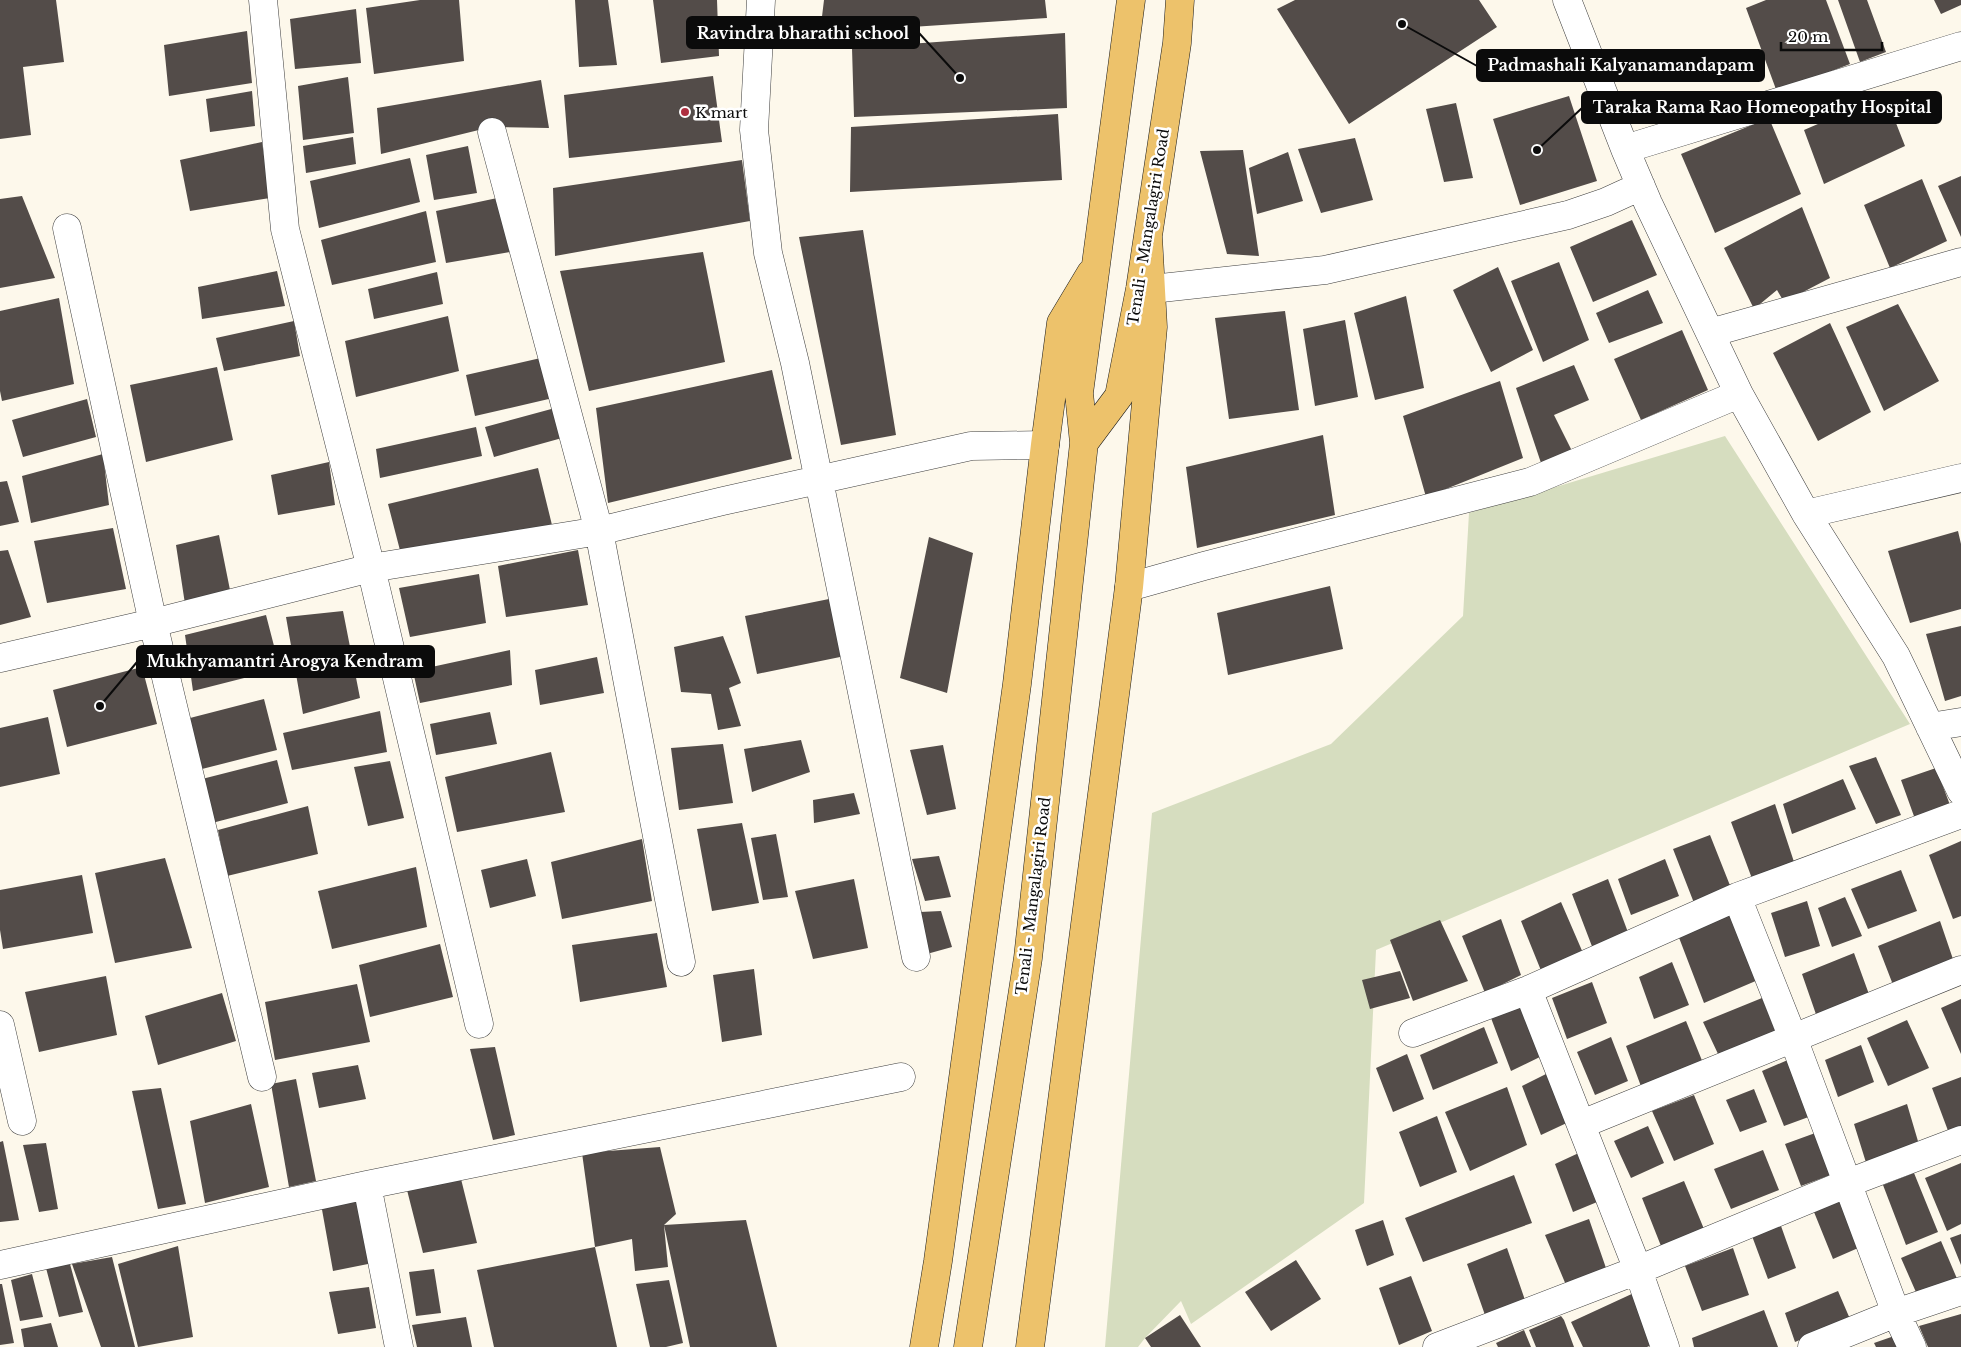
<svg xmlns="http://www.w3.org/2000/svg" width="1961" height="1347" viewBox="0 0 1961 1347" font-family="'Libre Baskerville',serif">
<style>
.cemetery{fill:#d6ddbf}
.building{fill:#534c49}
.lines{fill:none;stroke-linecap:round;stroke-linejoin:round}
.minor-casing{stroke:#3e3e3e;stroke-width:29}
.major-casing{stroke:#1c1c1c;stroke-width:29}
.minor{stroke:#fff;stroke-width:28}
.major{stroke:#edc26b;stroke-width:28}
.poi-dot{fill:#af2f40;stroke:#fff;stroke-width:2}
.labels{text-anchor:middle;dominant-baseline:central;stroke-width:5;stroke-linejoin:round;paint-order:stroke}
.poi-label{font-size:15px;fill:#0b0b0b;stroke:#fff;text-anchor:start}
.street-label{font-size:15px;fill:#0b0b0b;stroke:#fff}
.leader{fill:none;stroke:#0b0b0b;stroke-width:2}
.callout-dot{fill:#0b0b0b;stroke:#fff;stroke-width:2}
.callout{fill:#0b0b0b;stroke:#0b0b0b;stroke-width:2}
.callout-label{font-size:16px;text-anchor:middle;font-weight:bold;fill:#fff}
</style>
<rect width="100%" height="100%" fill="#fdf8eb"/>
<path class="cemetery" d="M 1725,436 L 1910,724 L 1376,950 L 1364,1203 L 1191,1324 L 1181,1301 L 1145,1338 L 1138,1347 L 1105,1347 L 1152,813 L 1331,744 L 1463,616 L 1469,513 Z"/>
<path class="building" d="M 0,0 L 56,0 L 64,62 L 23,67 L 31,135 L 0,139 Z
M 420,0 L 459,0 L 464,61 L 374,74 L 366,8 Z
M 575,0 L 608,0 L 617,65 L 579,67 Z
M 653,0 L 717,0 L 719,56 L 661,63 Z
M 824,0 L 1045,0 L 1047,18 L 820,33 Z
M 1295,0 L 1479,0 L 1497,27 L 1349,124 L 1277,9 Z
M 1766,0 L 1826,0 L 1850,64 L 1777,92 L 1746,8 Z
M 1838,0 L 1867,0 L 1886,52 L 1860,62 Z
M 1934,0 L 1961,0 L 1961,5 L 1941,14 Z
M 356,9 L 361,63 L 295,69 L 290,19 Z
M 247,31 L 252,83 L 169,96 L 164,45 Z
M 1065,33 L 1067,108 L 854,117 L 852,48 Z
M 713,76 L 722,142 L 569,158 L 564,95 Z
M 348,77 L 354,133 L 303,140 L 298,86 Z
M 541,80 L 549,128 L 491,127 L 381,154 L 377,108 Z
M 252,91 L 255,126 L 210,132 L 206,99 Z
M 1885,95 L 1905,146 L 1824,184 L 1804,130 Z
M 1569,96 L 1597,181 L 1520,205 L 1493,119 Z
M 1456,103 L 1473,178 L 1444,182 L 1426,109 Z
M 1058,114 L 1062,180 L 850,192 L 851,127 Z
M 1769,118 L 1801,194 L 1715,233 L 1681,154 Z
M 353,137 L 356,164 L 306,173 L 303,146 Z
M 1355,138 L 1373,200 L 1321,213 L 1298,149 Z
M 262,142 L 270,198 L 190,211 L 180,160 Z
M 468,146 L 477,193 L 434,200 L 426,155 Z
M 1243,150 L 1259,256 L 1227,254 L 1200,151 Z
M 1288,152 L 1303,201 L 1257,214 L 1249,168 Z
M 410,158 L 420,202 L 319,228 L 310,181 Z
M 742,160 L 750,221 L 555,256 L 553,188 Z
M 1961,176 L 1961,237 L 1938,186 Z
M 1922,179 L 1947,241 L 1890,268 L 1864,205 Z
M 22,196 L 55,278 L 0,288 L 0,199 Z
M 502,197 L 516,251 L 446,263 L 436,211 Z
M 1802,207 L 1830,278 L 1784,302 L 1777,290 L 1754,309 L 1724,248 Z
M 426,211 L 436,262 L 332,285 L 321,240 Z
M 1632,220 L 1657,275 L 1593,302 L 1570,247 Z
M 863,230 L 896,435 L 841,445 L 799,237 Z
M 703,252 L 725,362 L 589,391 L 560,271 Z
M 1559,262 L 1589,340 L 1543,362 L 1511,281 Z
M 1498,267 L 1533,350 L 1491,372 L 1453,290 Z
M 277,271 L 285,306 L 202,319 L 198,287 Z
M 437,272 L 443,304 L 374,319 L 368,289 Z
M 1648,290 L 1663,323 L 1609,343 L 1596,313 Z
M 1406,296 L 1424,388 L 1375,400 L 1354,313 Z
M 59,298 L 74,384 L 2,401 L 0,391 L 0,311 Z
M 1898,304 L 1939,381 L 1884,411 L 1846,327 Z
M 1285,311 L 1299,410 L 1229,419 L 1215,318 Z
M 448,316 L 459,371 L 356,397 L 345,341 Z
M 1345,320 L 1358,397 L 1315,406 L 1303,329 Z
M 294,321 L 300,356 L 224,371 L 216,338 Z
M 1830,323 L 1871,412 L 1818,441 L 1773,353 Z
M 1682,330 L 1708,390 L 1641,420 L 1614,359 Z
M 545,357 L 553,398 L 475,416 L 466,375 Z
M 1574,365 L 1589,400 L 1554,415 L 1575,457 L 1543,469 L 1516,388 Z
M 217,367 L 233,440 L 146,462 L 130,385 Z
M 772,370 L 792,459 L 608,503 L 596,408 Z
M 1500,381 L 1523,458 L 1426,497 L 1403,416 Z
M 87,399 L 96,437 L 23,457 L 12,420 Z
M 555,408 L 562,438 L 494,457 L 485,427 Z
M 476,427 L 482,456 L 380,478 L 376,449 Z
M 1323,435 L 1335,515 L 1197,548 L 1186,467 Z
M 103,454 L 109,505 L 31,523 L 22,476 Z
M 329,462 L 335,505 L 278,515 L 271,475 Z
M 538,468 L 552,525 L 402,558 L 388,504 Z
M 7,481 L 19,522 L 0,526 L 0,482 Z
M 113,528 L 126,589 L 47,603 L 34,541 Z
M 1958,531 L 1961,544 L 1961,609 L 1910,623 L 1888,551 Z
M 219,535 L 231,595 L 185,604 L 176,545 Z
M 929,537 L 973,553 L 947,693 L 900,678 Z
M 8,550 L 31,617 L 0,625 L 0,551 Z
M 578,550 L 588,605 L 506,617 L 498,566 Z
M 479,574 L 486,623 L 410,637 L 399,588 Z
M 1330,586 L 1343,649 L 1228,675 L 1217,613 Z
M 829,599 L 845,656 L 757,674 L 745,616 Z
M 343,611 L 360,698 L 303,714 L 286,617 Z
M 266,615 L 280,669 L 193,691 L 185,635 Z
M 1961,626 L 1961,696 L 1945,701 L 1926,634 Z
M 723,636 L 741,683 L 729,688 L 741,726 L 718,730 L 711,694 L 681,692 L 674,647 Z
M 510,650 L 512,685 L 420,703 L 413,671 Z
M 597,657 L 604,693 L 540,705 L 535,670 Z
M 142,667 L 157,724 L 67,747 L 53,690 Z
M 264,699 L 277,750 L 202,769 L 190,718 Z
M 380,711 L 387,752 L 292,770 L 283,733 Z
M 490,712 L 497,744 L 436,755 L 430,724 Z
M 48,717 L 60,774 L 0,787 L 0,728 Z
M 801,740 L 810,772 L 752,792 L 744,749 Z
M 723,744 L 733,803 L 679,810 L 671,748 Z
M 943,745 L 956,809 L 927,815 L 910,750 Z
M 551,752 L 565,812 L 457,832 L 445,777 Z
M 1876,757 L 1901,815 L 1876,824 L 1849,766 Z
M 277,760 L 288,803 L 212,823 L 202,779 Z
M 390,761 L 404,818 L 368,826 L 354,767 Z
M 1936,768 L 1950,805 L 1915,819 L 1901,780 Z
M 1843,779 L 1856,809 L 1792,834 L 1783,804 Z
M 854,793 L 860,814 L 814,823 L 813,800 Z
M 1775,804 L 1796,868 L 1754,884 L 1731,822 Z
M 308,806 L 318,854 L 227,876 L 218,830 Z
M 742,823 L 759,903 L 712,911 L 697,829 Z
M 776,834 L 788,897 L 763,900 L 751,838 Z
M 1710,835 L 1731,888 L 1694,903 L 1673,849 Z
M 642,839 L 652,901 L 562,919 L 551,862 Z
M 1961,841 L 1961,916 L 1953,919 L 1929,855 Z
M 939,856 L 951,897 L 925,901 L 912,859 Z
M 165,858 L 192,948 L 115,963 L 95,873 Z
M 527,859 L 536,896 L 490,908 L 481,870 Z
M 1665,859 L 1679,896 L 1631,915 L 1618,879 Z
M 416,867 L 427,927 L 332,949 L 318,891 Z
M 1901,870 L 1917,911 L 1868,929 L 1851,889 Z
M 82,875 L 93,933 L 3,949 L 0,930 L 0,890 Z
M 854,879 L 868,948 L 813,959 L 795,891 Z
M 1608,879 L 1629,935 L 1593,949 L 1572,894 Z
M 1845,897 L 1862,936 L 1832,947 L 1818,908 Z
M 1807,901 L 1820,946 L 1785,957 L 1771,913 Z
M 1561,902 L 1583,953 L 1542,973 L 1521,921 Z
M 941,911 L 952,947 L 916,957 L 920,912 Z
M 1731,913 L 1758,980 L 1704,1003 L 1678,935 Z
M 1501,919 L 1521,975 L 1485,993 L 1462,936 Z
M 1440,920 L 1468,981 L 1413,1001 L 1390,940 Z
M 1940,921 L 1955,965 L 1895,990 L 1878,946 Z
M 657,933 L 667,987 L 580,1002 L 572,945 Z
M 440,944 L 453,997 L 370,1017 L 359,965 Z
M 1854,953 L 1870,997 L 1818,1020 L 1802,974 Z
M 1672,962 L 1689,1005 L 1654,1019 L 1639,977 Z
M 754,969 L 762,1035 L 722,1042 L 713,975 Z
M 1400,971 L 1410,998 L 1370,1009 L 1362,980 Z
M 106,976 L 117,1035 L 39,1052 L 25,992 Z
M 1592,982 L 1607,1023 L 1567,1039 L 1552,998 Z
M 357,984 L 370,1042 L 275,1060 L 265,1002 Z
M 222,993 L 236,1041 L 158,1065 L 145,1016 Z
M 1762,998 L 1776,1033 L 1719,1056 L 1703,1022 Z
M 1961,999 L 1961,1054 L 1941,1008 Z
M 1523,1004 L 1544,1055 L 1511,1071 L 1491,1018 Z
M 1907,1020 L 1929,1068 L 1888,1086 L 1867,1038 Z
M 1686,1021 L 1703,1063 L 1642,1089 L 1626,1046 Z
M 1484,1027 L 1498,1063 L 1433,1090 L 1420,1055 Z
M 1611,1037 L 1628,1081 L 1595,1095 L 1577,1052 Z
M 1861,1045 L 1874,1082 L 1838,1097 L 1825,1060 Z
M 495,1047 L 515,1135 L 493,1140 L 470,1049 Z
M 1407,1054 L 1424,1099 L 1393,1112 L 1376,1068 Z
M 1790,1059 L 1814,1115 L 1784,1126 L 1762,1071 Z
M 358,1065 L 366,1099 L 319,1108 L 312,1073 Z
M 1552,1071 L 1571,1121 L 1541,1135 L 1522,1086 Z
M 1961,1077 L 1961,1132 L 1950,1136 L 1932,1088 Z
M 296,1079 L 316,1181 L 289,1187 L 271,1084 Z
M 1507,1087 L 1527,1145 L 1470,1171 L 1445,1112 Z
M 161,1088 L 186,1204 L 158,1209 L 132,1091 Z
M 1754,1089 L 1767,1122 L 1740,1132 L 1726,1100 Z
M 1694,1095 L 1714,1144 L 1674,1161 L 1652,1111 Z
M 251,1104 L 269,1187 L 205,1203 L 190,1121 Z
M 1907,1104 L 1920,1148 L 1868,1169 L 1854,1124 Z
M 1437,1116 L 1457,1172 L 1420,1187 L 1399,1132 Z
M 1648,1126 L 1664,1163 L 1631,1178 L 1614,1141 Z
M 1818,1132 L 1833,1174 L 1801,1186 L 1785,1144 Z
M 3,1141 L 19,1220 L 0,1222 L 0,1142 Z
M 46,1143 L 58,1209 L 39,1212 L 23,1145 Z
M 660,1147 L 676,1214 L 664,1225 L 668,1267 L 635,1271 L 632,1239 L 595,1247 L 582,1153 Z
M 1763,1150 L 1779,1190 L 1731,1209 L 1714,1169 Z
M 1583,1151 L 1602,1200 L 1573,1212 L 1555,1164 Z
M 1961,1163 L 1961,1224 L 1947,1231 L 1925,1178 Z
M 1914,1173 L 1938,1232 L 1906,1245 L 1883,1185 Z
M 1514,1175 L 1532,1223 L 1423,1262 L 1405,1218 Z
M 461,1179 L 477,1243 L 423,1253 L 407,1190 Z
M 1684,1181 L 1704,1229 L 1661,1246 L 1642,1198 Z
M 1847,1198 L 1865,1245 L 1833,1259 L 1814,1212 Z
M 359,1200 L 373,1263 L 333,1271 L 321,1204 Z
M 1589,1219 L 1606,1268 L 1566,1285 L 1545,1235 Z
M 746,1220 L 777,1347 L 690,1347 L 664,1225 Z
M 1383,1220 L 1394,1255 L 1367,1266 L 1355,1230 Z
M 1781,1226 L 1796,1268 L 1768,1279 L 1752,1236 Z
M 1961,1234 L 1961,1265 L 1950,1238 Z
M 1941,1241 L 1958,1281 L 1919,1299 L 1901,1258 Z
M 178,1246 L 193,1337 L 138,1347 L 118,1264 Z
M 595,1247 L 617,1347 L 494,1347 L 477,1270 Z
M 1507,1248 L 1525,1300 L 1485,1315 L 1467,1264 Z
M 1733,1248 L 1749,1295 L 1702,1311 L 1685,1266 Z
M 112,1257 L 135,1347 L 101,1347 L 72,1264 Z
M 1296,1260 L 1321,1299 L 1271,1331 L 1245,1292 Z
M 70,1264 L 83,1312 L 59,1317 L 46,1268 Z
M 434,1269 L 441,1313 L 416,1316 L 409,1272 Z
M 32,1274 L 43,1317 L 20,1321 L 11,1280 Z
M 1411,1276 L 1432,1331 L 1399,1345 L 1379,1288 Z
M 669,1280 L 683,1343 L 666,1347 L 650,1347 L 636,1284 Z
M 0,1284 L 2,1284 L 14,1343 L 0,1345 Z
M 369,1287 L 376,1328 L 338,1334 L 329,1292 Z
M 1838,1291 L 1850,1319 L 1795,1342 L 1785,1313 Z
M 1636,1292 L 1654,1344 L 1647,1347 L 1583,1347 L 1571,1322 Z
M 1764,1310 L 1778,1347 L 1694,1347 L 1692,1338 Z
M 1961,1314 L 1961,1347 L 1928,1347 L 1919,1326 Z
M 1180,1315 L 1201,1347 L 1151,1347 L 1145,1338 Z
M 1561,1316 L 1564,1320 L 1574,1347 L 1536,1347 L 1529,1330 Z
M 466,1317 L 472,1347 L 417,1347 L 412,1325 Z
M 51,1323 L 58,1347 L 24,1347 L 21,1329 Z
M 1524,1330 L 1531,1347 L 1498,1347 L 1496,1343 Z
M 1900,1334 L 1906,1347 L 1876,1347 L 1874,1343 Z"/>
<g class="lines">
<g class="minor-casing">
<path id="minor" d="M 263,0 L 285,229 L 371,568 L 479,1024
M 761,0 L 754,130 L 768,253 L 795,363 L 916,957
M 1567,0 L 1625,149 L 1648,203 L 1739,394 L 1806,514 L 1896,656 L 1961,791
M 492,132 L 599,531 L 681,962
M 1625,149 L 1961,46
M 67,228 L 153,623 L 262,1077
M 1152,289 L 1325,270 L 1568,215 L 1606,202 L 1641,186
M 1710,333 L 1961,262
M 1806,514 L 1961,478
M 1129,587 L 1204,566 L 1530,482 L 1739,394
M 0,658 L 153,623 L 371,568 L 599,531 L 723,501 L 971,446 L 1045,445
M 1930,727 L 1961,722
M 1737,897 L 1793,1038 L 1896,1313 L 1912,1347
M 1528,990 L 1638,1270 L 1665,1347
M 0,1025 L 22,1121
M 1413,1033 L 1528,990 L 1737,897 L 1961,814
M 1582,1124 L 1961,970
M 367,1185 L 399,1347
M 0,1265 L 367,1185 L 901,1077
M 1437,1347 L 1638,1270 L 1848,1183 L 1961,1140
M 1812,1347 L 1896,1313 L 1961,1291"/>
</g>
<g class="major-casing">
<path id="major" d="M 1084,443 L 1119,396 L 1140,289 L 1177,43 L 1180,0
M 924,1347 L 938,1261 L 1017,684 L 1045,445 L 1061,323 L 1091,273
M 968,1347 L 1028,958 L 1084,443 L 1079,393 L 1131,0
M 1030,1347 L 1129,587 L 1153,327 L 1148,236"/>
</g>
<use href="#minor" class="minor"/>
<use href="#major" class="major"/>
</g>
<circle class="poi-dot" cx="685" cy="112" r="5"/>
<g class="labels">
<g class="poi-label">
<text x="695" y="112">K mart</text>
</g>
<g class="street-label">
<text transform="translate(1148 227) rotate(-81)">Tenali - Mangalagiri Road</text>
<text transform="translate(1033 896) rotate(-83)">Tenali - Mangalagiri Road</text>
</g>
</g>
<path class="leader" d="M960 78L919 33M1402 24L1477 66M1537 150L1582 108M100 706L137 662"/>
<g class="callout-dot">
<circle cx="960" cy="78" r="5"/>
<circle cx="1402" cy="24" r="5"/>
<circle cx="1537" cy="150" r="5"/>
<circle cx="100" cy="706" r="5"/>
</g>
<g class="callout">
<rect x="687" y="17" width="232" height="31" rx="5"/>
<rect x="1477" y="50" width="287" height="31" rx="5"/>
<rect x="1582" y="92" width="359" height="31" rx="5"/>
<rect x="137" y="646" width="297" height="31" rx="5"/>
</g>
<g class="callout-label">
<text x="803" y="39">Ravindra bharathi school</text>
<text x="1621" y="71">Padmashali Kalyanamandapam</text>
<text x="1762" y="113">Taraka Rama Rao Homeopathy Hospital</text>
<text x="285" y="667">Mukhyamantri Arogya Kendram</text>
</g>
<path d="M1781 42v8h101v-8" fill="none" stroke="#0b0b0b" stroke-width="2.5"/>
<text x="1788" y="42" font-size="15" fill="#0b0b0b" stroke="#ffffff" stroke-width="4" paint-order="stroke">20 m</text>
</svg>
